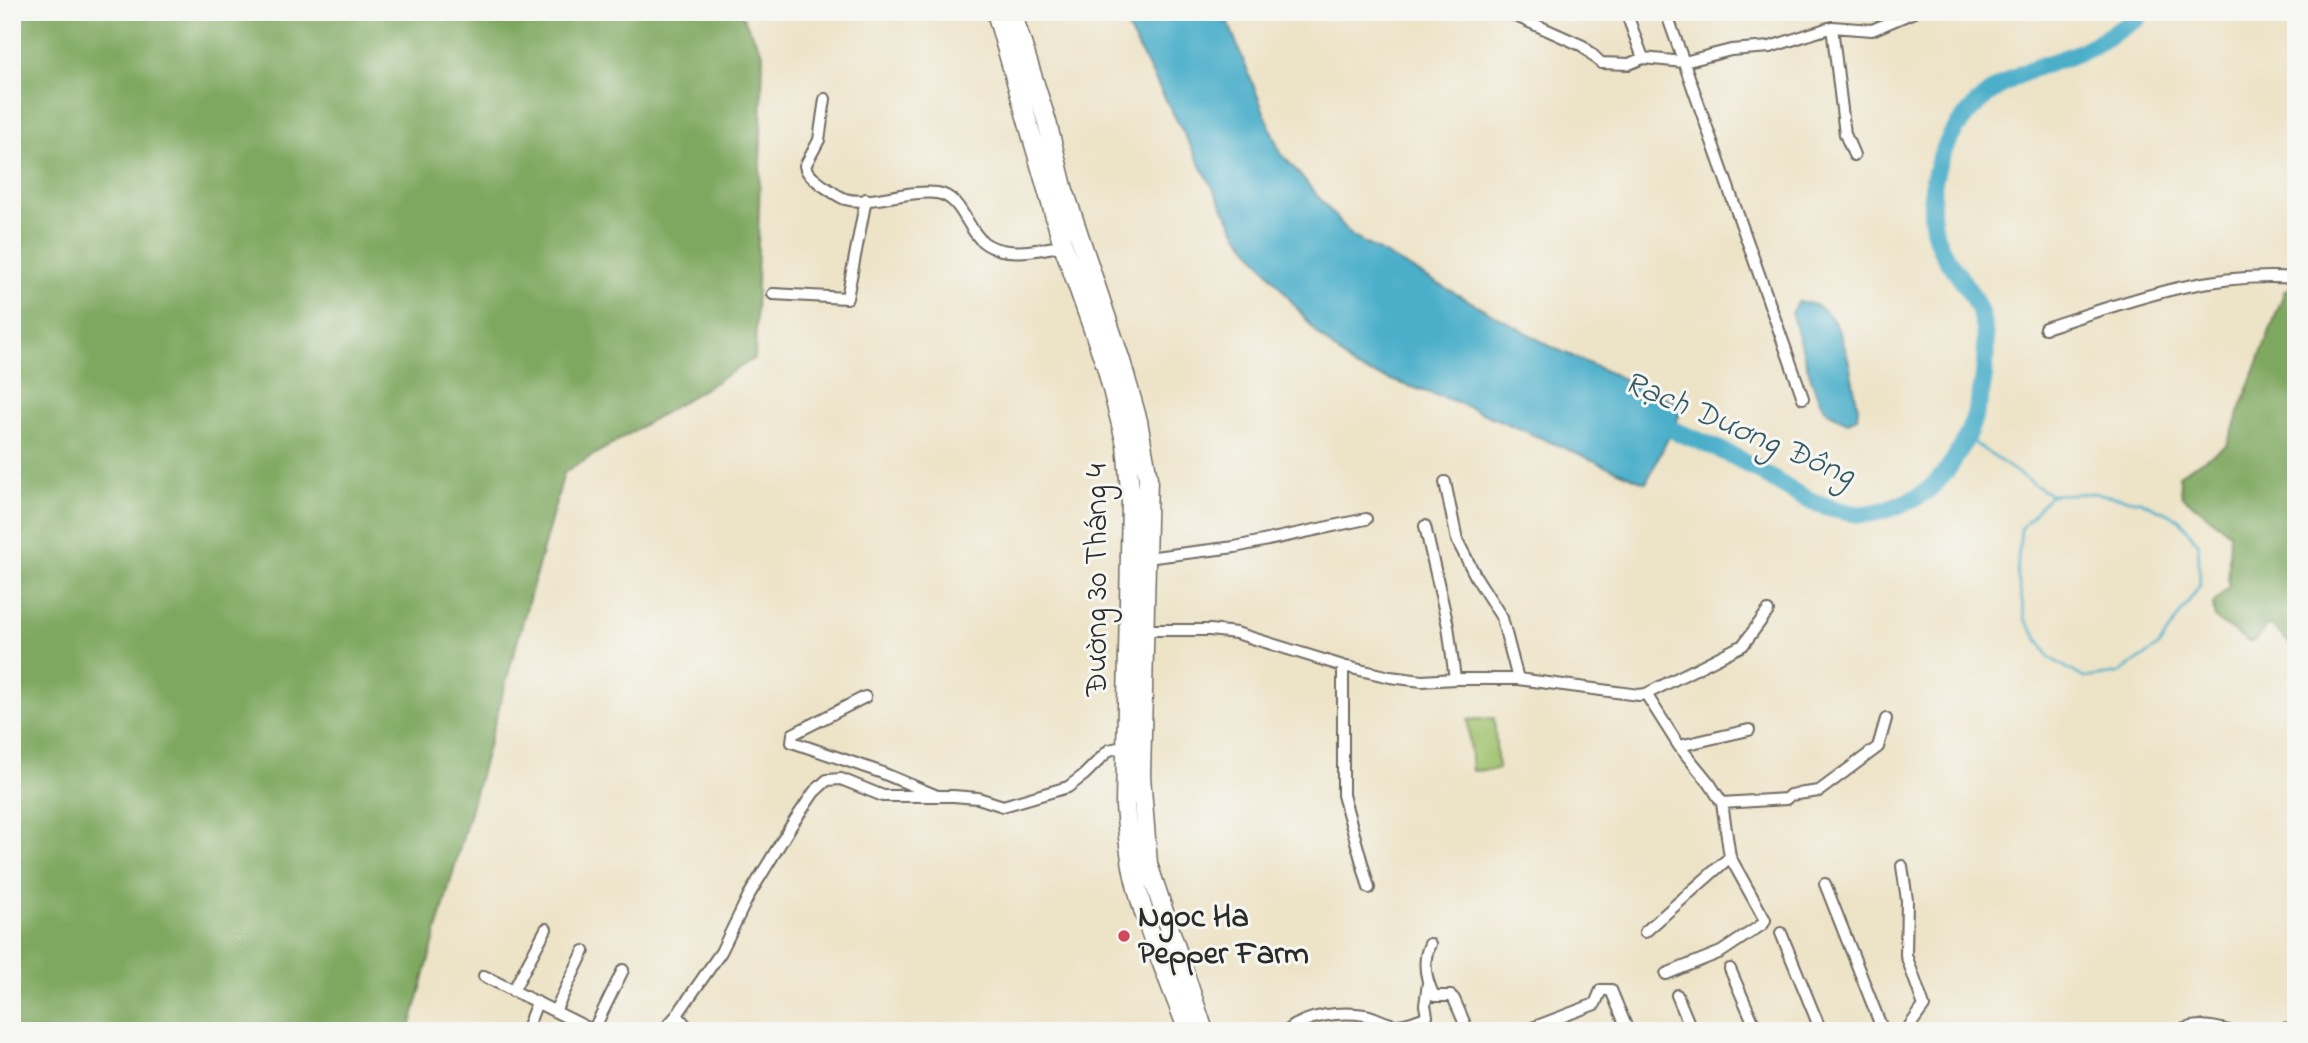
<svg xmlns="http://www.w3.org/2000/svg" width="2308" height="1043" viewBox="0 0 2308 1043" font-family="'Indie Flower',sans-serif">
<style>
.green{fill:#9ec16b;stroke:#64764b;stroke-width:2}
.forest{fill:#7ea75f;stroke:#546945;stroke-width:2}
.water{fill:#4bafca;stroke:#3b6d7a;stroke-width:2}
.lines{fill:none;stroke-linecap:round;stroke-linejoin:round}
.stream{stroke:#4bafca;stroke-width:2.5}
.river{stroke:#4bafca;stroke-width:18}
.street-casing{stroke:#6f6b62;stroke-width:14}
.primary-casing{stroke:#6f6b62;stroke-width:21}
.street{stroke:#fff;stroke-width:10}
.primary{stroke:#fff;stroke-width:18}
.poi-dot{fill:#d1495b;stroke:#f6f6f2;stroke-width:2.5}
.labels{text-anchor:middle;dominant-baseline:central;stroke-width:6;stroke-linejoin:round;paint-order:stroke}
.street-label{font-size:32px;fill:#2b2b2b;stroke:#f6f6f2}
.poi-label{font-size:32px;font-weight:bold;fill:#2b2b2b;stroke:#f6f6f2;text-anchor:start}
.water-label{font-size:33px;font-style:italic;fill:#365963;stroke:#f6f6f2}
</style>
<rect width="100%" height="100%" fill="#f6f6f2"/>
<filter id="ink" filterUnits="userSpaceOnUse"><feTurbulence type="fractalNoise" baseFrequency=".0143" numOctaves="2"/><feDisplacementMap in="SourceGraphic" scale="14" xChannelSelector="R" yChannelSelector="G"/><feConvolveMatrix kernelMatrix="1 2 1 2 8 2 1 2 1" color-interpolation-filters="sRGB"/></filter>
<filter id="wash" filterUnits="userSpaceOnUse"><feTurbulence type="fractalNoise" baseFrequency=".00686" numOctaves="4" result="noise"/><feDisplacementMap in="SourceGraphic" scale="28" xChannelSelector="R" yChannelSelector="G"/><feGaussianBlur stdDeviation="1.57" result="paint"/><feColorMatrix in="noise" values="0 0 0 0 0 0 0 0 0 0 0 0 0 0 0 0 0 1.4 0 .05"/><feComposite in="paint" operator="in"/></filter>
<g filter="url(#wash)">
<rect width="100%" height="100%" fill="#ede3c7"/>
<path class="green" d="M 1494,718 L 1498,769 L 1472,771 L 1468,720 Z"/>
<path class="forest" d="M 12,12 L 740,12 L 763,54 L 755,358 L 564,473 L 409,1031 L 12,1031 Z
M 2296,286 L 2296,650 L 2273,627 L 2266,626 L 2254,642 L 2249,642 L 2215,619 L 2213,604 L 2228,588 L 2230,533 L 2182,496 L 2179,475 L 2227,445 L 2285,290 Z"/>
<path class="water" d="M 1119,12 L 1224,12 L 1280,152 L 1352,236 L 1554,348 L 1684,406 L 1646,483 L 1454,401 L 1355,368 L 1316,332 L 1237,233 Z
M 1798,302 C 1803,303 1810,303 1815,305 C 1846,317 1851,378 1858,407 L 1857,418 L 1848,422 C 1842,419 1834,416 1828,412 C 1813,401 1800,334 1791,313 Z"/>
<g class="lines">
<path class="stream" d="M 1965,437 L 2050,495 L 2093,493 L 2140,501 L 2179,519 L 2198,544 L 2200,585 L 2158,647 L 2119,673 L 2084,678 L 2050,658 L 2025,619 L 2017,572 L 2021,529 L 2050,495"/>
<path class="river" d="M 1651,422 C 1681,433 1711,445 1739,459 C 1769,475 1799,500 1832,508 C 1842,511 1854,515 1864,514 C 1881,513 1914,501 1928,490 C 1971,454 1995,374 1982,320 C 1976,295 1958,277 1945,256 C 1927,228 1929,184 1942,154 C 1959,114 1992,86 2032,69 C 2048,63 2066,59 2082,51 C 2101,42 2119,29 2137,19 L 2142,12"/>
</g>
</g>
<g filter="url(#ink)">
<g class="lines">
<g class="street-casing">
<path id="street" d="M 1507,12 L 1583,46 L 1601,63 L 1629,64 L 1643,58 L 1684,62 L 1731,50 L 1770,47 L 1832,27 L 1872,30 L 1914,12
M 1626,12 L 1643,58
M 1666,12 L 1803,398
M 2289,12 L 2296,16
M 1832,27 L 1845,134 L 1854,155
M 825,99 L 819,140 L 805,166 C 807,175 815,179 822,185 C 830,190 837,196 845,199 C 869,206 909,189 937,193 C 961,197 965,224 980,239 C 999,259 1040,250 1063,245
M 773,294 L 847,298 L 866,199
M 2045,328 C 2129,301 2207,271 2296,278
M 1445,482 L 1457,540 L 1476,577 L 1502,618 L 1518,679
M 1425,526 L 1448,626 L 1455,679
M 1146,558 L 1235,547 L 1366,519
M 1145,630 L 1210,630 L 1236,633 L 1343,666 L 1390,677 L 1422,681 L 1455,679 L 1518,679 L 1639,695 L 1646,694 L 1743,645 L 1768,611
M 1343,666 L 1343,795 L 1369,888
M 1646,694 L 1679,746 L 1710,784 L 1722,803 L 1730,857 L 1765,920 L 1763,924 L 1721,952 L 1666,974
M 865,697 L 793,734 L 792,742 L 880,772 L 935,795
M 1679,746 L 1749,730
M 1722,803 L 1786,799 L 1790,795 L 1819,791 L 1878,747 L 1886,719
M 1902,866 L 1907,900 L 1906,955 L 1924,1006 L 1906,1031
M 1825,884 L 1883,1031
M 1645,932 L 1730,857
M 1781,933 L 1821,1031
M 1430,944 C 1422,961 1426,980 1434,996 L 1451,996 L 1454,999 L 1468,1031
M 1730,969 L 1757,1031
M 484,976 L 594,1031
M 513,991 L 546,929
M 1677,995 L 1692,1031
M 555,1011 L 584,951
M 677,1015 L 691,1031
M 460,1029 L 465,1031
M 526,1031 L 537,1002
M 593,1031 L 623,970
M 663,1031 L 677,1015 L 721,952 L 749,895 L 791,826 L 814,792 L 827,780 L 841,779 L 883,796 L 953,796 L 978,798 L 1003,806 L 1068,787 L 1084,775 L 1109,750 L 1127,746
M 1287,1031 C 1306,1015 1341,1011 1365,1015 C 1376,1017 1387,1025 1397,1025 C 1405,1025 1415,1021 1423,1018 L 1427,1016 L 1425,1005 L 1428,983
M 1524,1031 L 1595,1004 L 1601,990 L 1611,990 L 1628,1031
M 2179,1031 C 2197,1024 2210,1025 2229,1031
M 2269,1031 L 2296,1027"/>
</g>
<g class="primary-casing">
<path id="primary" d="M 996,12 L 1063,245 L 1106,366 L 1126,444 L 1131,502 L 1125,806 C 1127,829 1129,853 1134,876 C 1146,929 1169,980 1188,1031
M 1012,12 L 1047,122 L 1063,187 L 1121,361 L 1138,421 L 1148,478 L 1141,776 L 1148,864 L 1204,1031"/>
</g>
<use href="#street" class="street"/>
<use href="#primary" class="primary"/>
</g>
</g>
<circle class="poi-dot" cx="1124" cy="936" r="7"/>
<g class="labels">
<g class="street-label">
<text transform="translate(1098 580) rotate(-90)">Đường 30 Tháng 4</text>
</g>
<g class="poi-label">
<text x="1138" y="918">Ngoc Ha<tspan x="1138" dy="37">Pepper Farm</tspan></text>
</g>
<g class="water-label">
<text transform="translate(1739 430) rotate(23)">Rạch Dương Đông</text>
</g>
</g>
<rect width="2308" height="1043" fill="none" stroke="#f6f6f2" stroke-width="42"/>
</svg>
